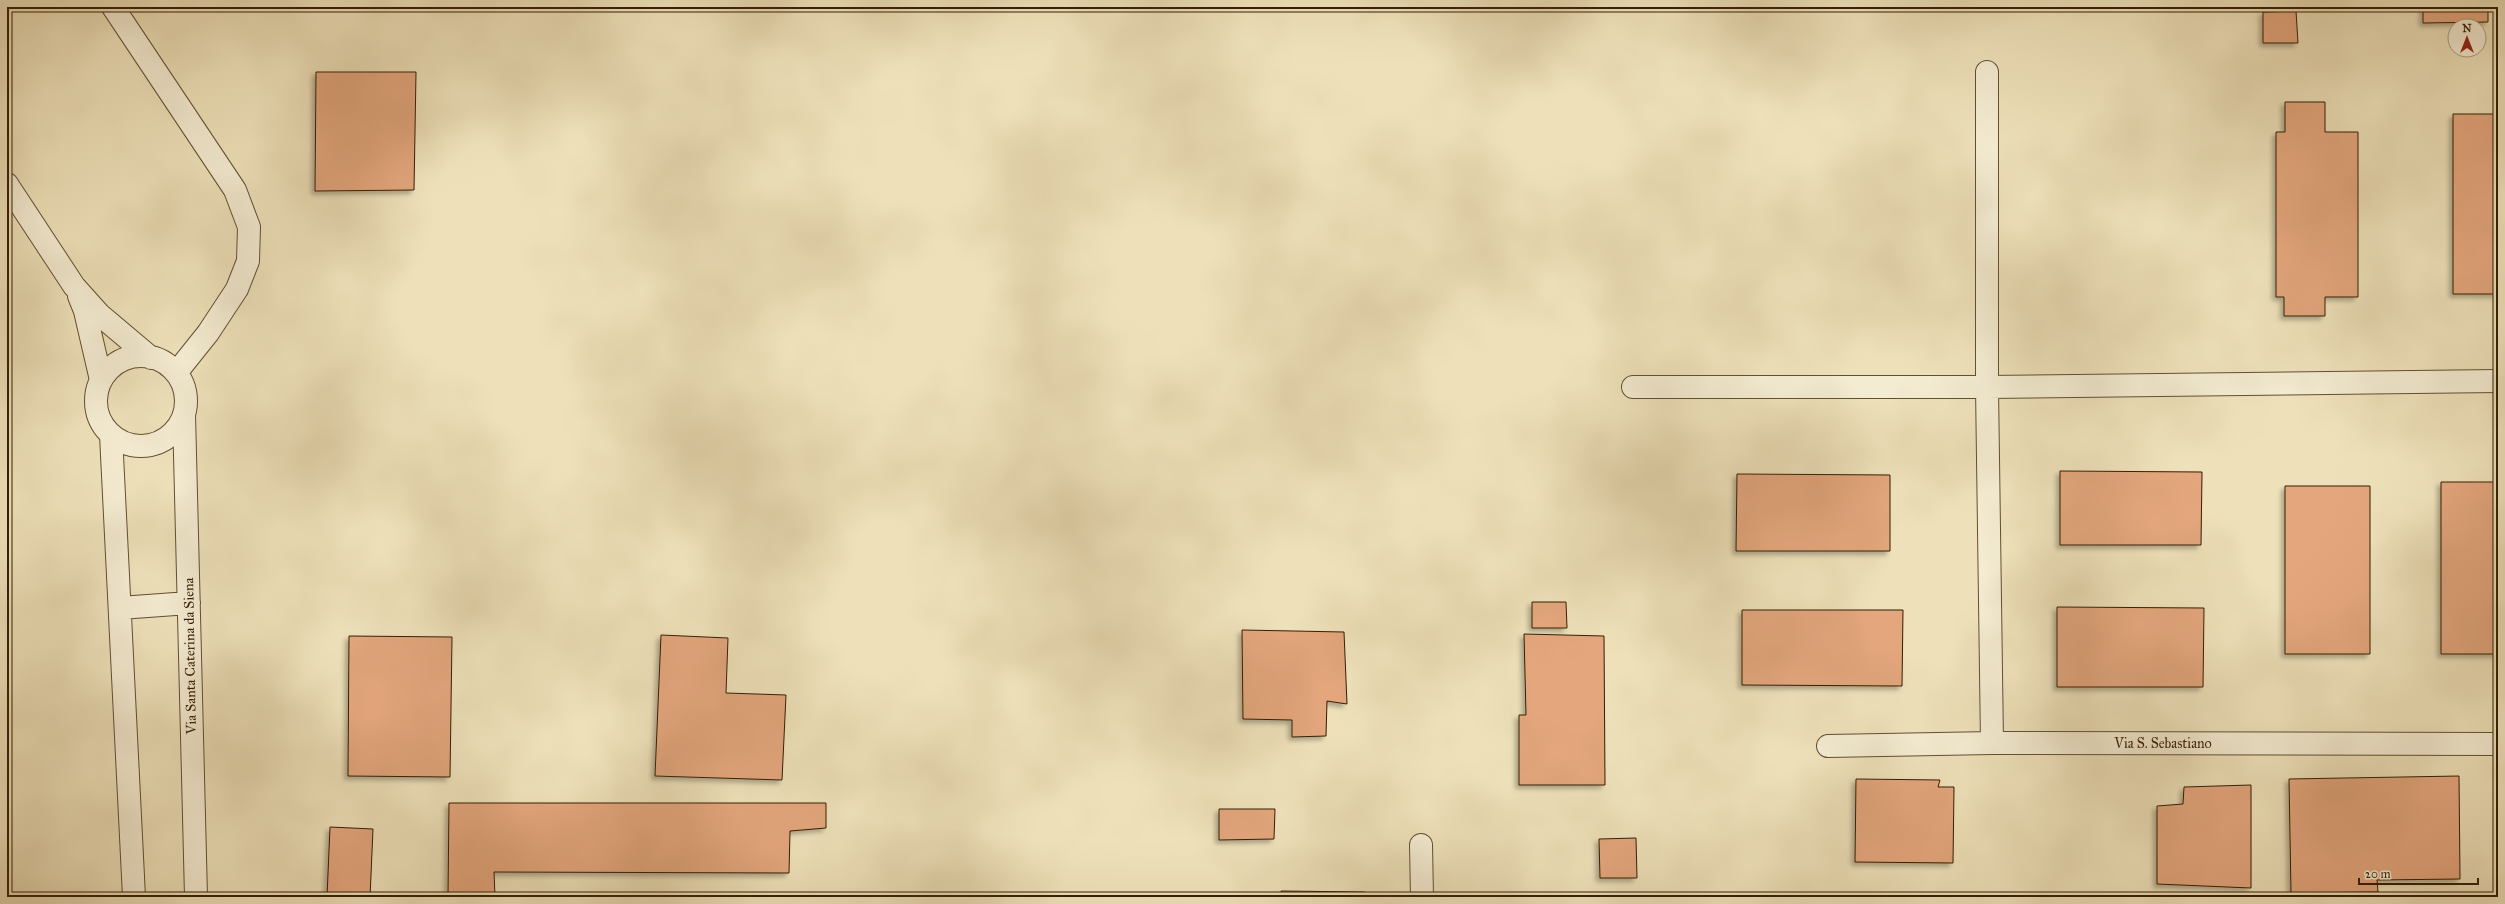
<svg xmlns="http://www.w3.org/2000/svg" width="2505" height="904" viewBox="0 0 2505 904" font-family="'IM FELL Great Primer',serif">
<style>
.building{fill:#e3a67d;stroke:#341e04;filter:url(#shadow)}
.lines{fill:none;stroke-linecap:round;stroke-linejoin:round}
.street-casing{stroke:#624f32;stroke-width:24}
.street{stroke:#f4ecd2;stroke-width:22}
.labels{text-anchor:middle;dominant-baseline:central;stroke-width:3;stroke-linejoin:round;paint-order:stroke}
.street-label{font-size:14px;fill:#341e04;stroke:#f4ecd2}
</style>
<defs>
<filter id="shadow"><feDropShadow dx="-3.5" dy="3.5" stdDeviation="2" flood-color="#0004"/></filter>
</defs>
<rect width="100%" height="100%" fill="#eee1ba"/>
<filter id="stains"><feTurbulence type="fractalNoise" baseFrequency=".005" numOctaves="4"/><feColorMatrix values="0 0 0 0 .2 0 0 0 0 .09 0 0 0 0 .02 0 0 0 .5 -.17"/></filter>
<radialGradient id="worn" r=".72"><stop offset=".6" stop-color="#630" stop-opacity="0"/><stop offset="1" stop-color="#630" stop-opacity=".3"/></radialGradient>
<path class="building" d="M 2423,7 L 2488,7 L 2488,22 L 2423,23 Z
M 2296,11 L 2298,43 L 2263,43 L 2263,12 Z
M 316,72 L 416,72 L 414,190 L 315,191 Z
M 2285,102 L 2325,102 L 2325,132 L 2358,132 L 2358,297 L 2325,297 L 2325,316 L 2284,316 L 2284,297 L 2276,297 L 2276,132 L 2285,132 Z
M 2453,114 L 2498,114 L 2498,294 L 2453,294 Z
M 2060,471 L 2202,472 L 2201,545 L 2060,545 Z
M 1737,474 L 1890,475 L 1890,551 L 1736,551 Z
M 2441,482 L 2498,482 L 2498,654 L 2441,654 Z
M 2285,486 L 2370,486 L 2370,654 L 2285,654 Z
M 1532,602 L 1566,602 L 1567,628 L 1532,628 Z
M 2057,607 L 2204,608 L 2203,687 L 2057,687 Z
M 1742,610 L 1903,610 L 1902,686 L 1742,685 Z
M 1242,630 L 1344,632 L 1347,704 L 1327,701 L 1326,736 L 1292,737 L 1292,720 L 1243,719 Z
M 1524,634 L 1604,636 L 1605,785 L 1519,785 L 1519,715 L 1526,715 Z
M 661,635 L 728,638 L 726,693 L 786,695 L 782,780 L 655,776 Z
M 349,636 L 452,637 L 450,777 L 348,776 Z
M 2459,776 L 2460,879 L 2377,880 L 2378,892 L 2291,893 L 2289,779 Z
M 1856,779 L 1940,780 L 1938,787 L 1954,787 L 1953,863 L 1855,862 Z
M 2251,785 L 2251,888 L 2157,884 L 2157,806 L 2183,804 L 2184,787 Z
M 449,803 L 826,803 L 826,828 L 790,831 L 789,873 L 494,872 L 495,897 L 448,897 Z
M 1219,809 L 1275,809 L 1274,839 L 1219,840 Z
M 330,827 L 373,829 L 370,897 L 327,897 Z
M 1636,838 L 1637,878 L 1600,878 L 1599,839 Z
M 1281,891 L 1365,892 L 1365,897 L 1281,897 Z"/>
<g class="lines">
<g class="street-casing">
<path id="street" d="M 113,7 L 235,190 L 249,227 L 248,261 L 237,289 L 208,333 L 176,373
M 1987,72 L 1987,387 L 1992,743
M 7,184 L 74,286 L 100,315 L 151,358
M 79,296 L 85,311 L 101,380
M96 401a45 45 0 1 1 90 0a45 45 0 1 1-90 0Z
M 1633,387 L 1987,387 L 2498,381
M 184,414 L 196,897
M 111,435 L 134,897
M 120,608 L 189,603
M 1828,746 L 1992,743 L 2498,744
M 1421,845 L 1422,897"/>
</g>
<use href="#street" class="street"/>
</g>
<g class="labels">
<g class="street-label">
<text transform="translate(190 656) rotate(-91)">Via Santa Caterina da Siena</text>
<text x="2163" y="743">Via S. Sebastiano</text>
</g>
</g>
<rect width="2505" height="904" fill="none" stroke="#eee1ba" stroke-width="24"/>
<rect x="8" y="8" width="2489" height="888" fill="none" stroke="#341e04" stroke-width="2"/>
<rect x="12" y="12" width="2481" height="880" fill="none" stroke="#341e04"/>
<g transform="translate(2467 38)"><circle r="19" fill="#f4ecd2" stroke="#a79a80"/>
<path d="M0-3L7 15L0 10L-7 15Z" fill="#8f2418"/>
<text y="-6" font-size="11" font-weight="bold" text-anchor="middle" fill="#341e04">N</text>
</g>
<path d="M2359 878v6h119v-6" fill="none" stroke="#341e04" stroke-width="2"/>
<text x="2365" y="878" font-size="12" fill="#341e04" stroke="#f4ecd2" stroke-width="3" paint-order="stroke">20 m</text>
<rect width="100%" height="100%" filter="url(#stains)"/>
<rect width="100%" height="100%" fill="url(#worn)"/>
</svg>
